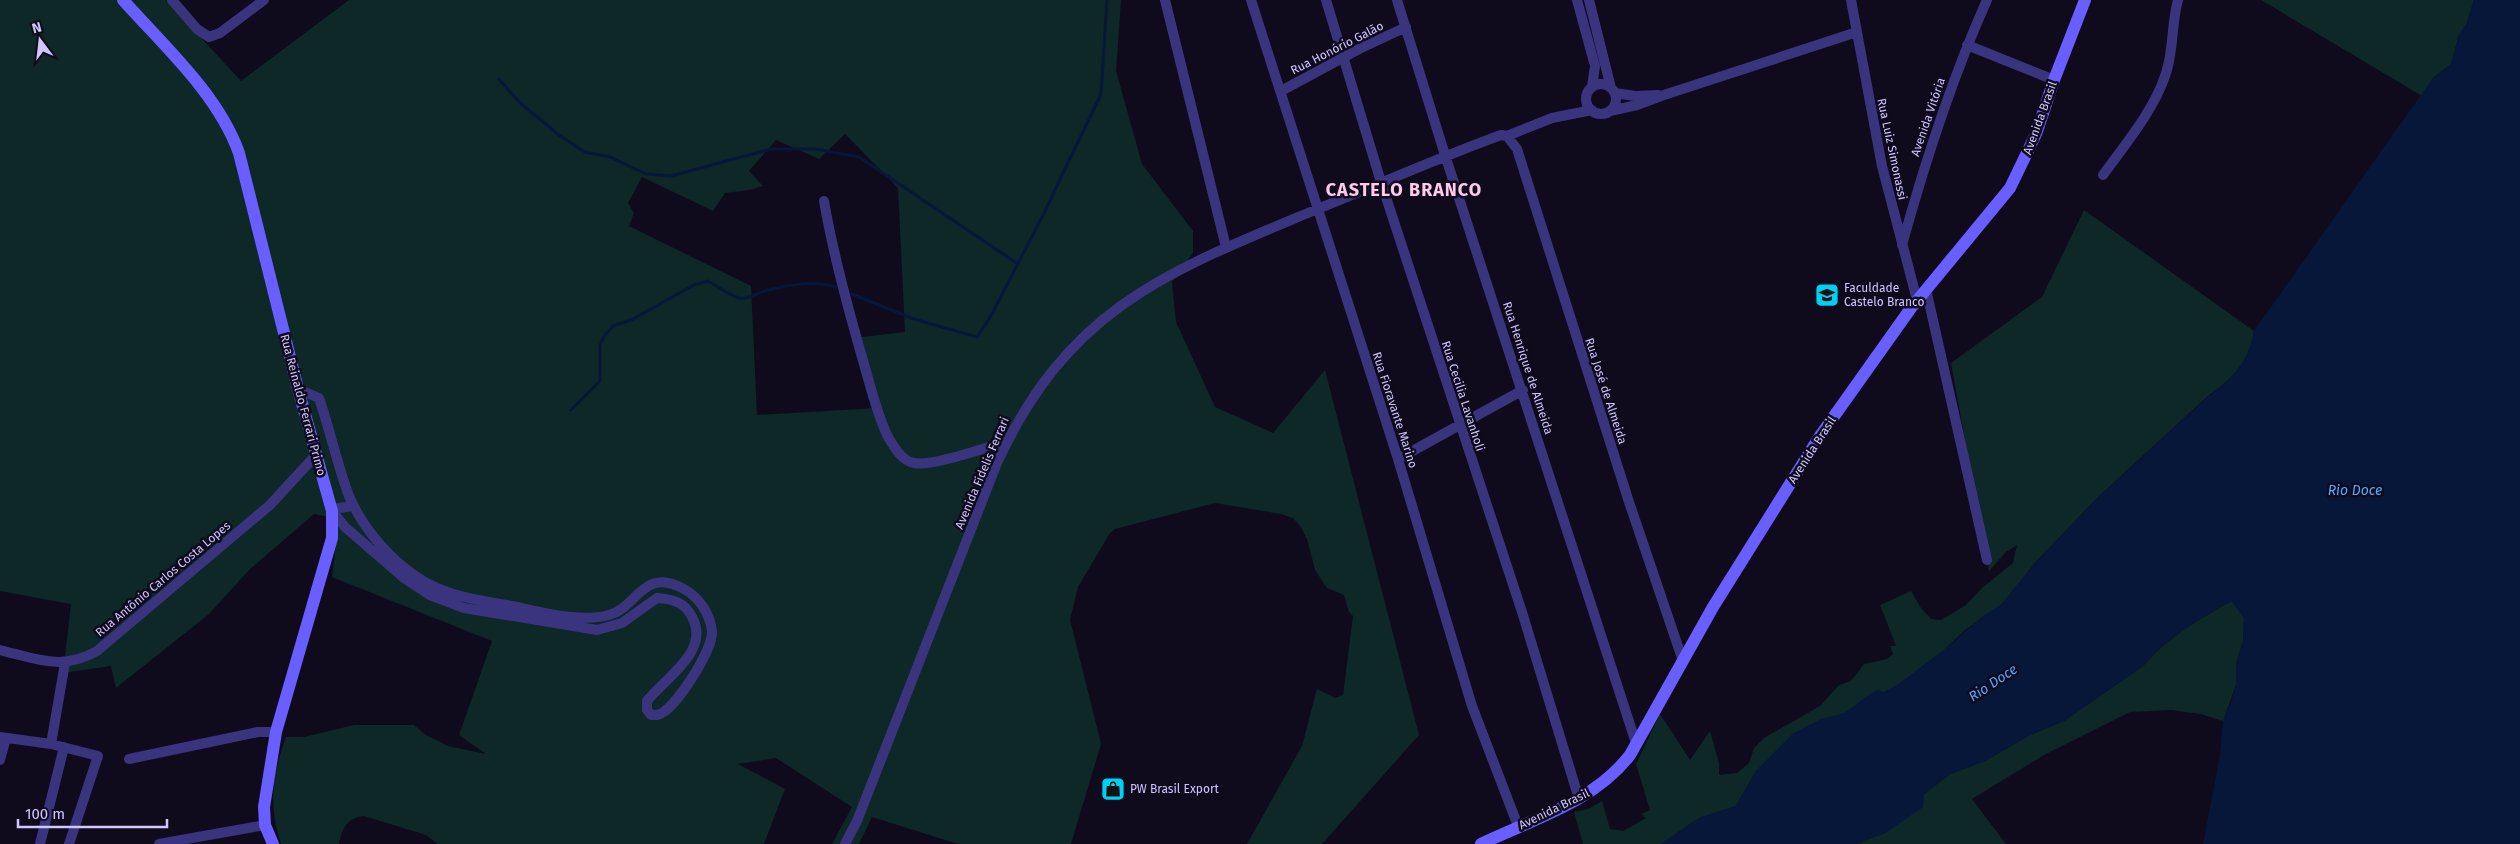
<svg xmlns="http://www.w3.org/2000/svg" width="2520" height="844" viewBox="0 0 2520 844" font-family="'Fira Sans',sans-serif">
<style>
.green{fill:#0e2727;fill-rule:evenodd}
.water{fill:#07173a}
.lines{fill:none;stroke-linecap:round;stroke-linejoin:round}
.stream{stroke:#07173a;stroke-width:3}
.street{stroke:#3a347e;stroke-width:10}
.secondary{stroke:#695eff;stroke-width:12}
.labels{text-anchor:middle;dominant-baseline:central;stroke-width:5;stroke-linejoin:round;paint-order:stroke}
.street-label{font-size:12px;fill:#d0c7ff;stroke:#0f0b1d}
.poi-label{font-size:12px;fill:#d0c7ff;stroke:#0f0b1d;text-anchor:start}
.water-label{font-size:14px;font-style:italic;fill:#55a9ff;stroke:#0f0b1d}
.district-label{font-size:18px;font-weight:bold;letter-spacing:1px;fill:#ffc9e9;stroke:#0f0b1d}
</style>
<rect width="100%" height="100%" fill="#0f0b1d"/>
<path class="green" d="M 0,0 L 166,0 L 241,81 L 349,0 L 1121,0 L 1116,71 L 1142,164 L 1193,231 L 1193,253 L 1172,282 L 1176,322 L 1215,407 L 1273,433 L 1325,370 L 1419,735 L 1322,844 L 1247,844 L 1302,746 L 1317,689 L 1335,698 L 1343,695 L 1353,616 L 1349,612 L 1344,595 L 1327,588 L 1315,570 L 1307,539 L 1301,527 L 1293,518 L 1281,514 L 1215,503 L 1115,529 L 1110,533 L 1078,587 L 1070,620 L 1101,744 L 1071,844 L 958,844 L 872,817 L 859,844 L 832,844 L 852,807 L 776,758 L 738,764 L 785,789 L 764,844 L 438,844 L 426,835 L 364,816 C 347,818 342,828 339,844 L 281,844 C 268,803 272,777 286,737 L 304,737 L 354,725 L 414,725 L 426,735 L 448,746 L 486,754 L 459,735 L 492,641 L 332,577 L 336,543 L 329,517 L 314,514 L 249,570 L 209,614 L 116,688 L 111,666 L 63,673 L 71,604 L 0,591 ZM 845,134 L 898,188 L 905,332 L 852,338 L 878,408 L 757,415 L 751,286 L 629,226 L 634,213 L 628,203 L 642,177 L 713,211 L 725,193 L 750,190 L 763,186 L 749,171 L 776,140 L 819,159 Z
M 2261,0 L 2474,0 L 2467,23 L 2459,35 L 2451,64 L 2433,78 L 2422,96 Z
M 2084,210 L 2254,331 C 2250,360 2233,379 2209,395 L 2096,499 L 2035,563 L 2001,605 L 1965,630 L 1944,650 L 1899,684 L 1845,713 L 1794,733 L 1756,771 L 1736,806 L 1699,818 L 1661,844 L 1583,844 L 1574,812 L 1588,809 L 1602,801 L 1610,829 L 1623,831 L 1646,818 L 1641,814 L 1650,810 L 1636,764 L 1660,714 L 1690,760 L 1710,731 L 1719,763 L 1719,775 L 1737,773 L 1749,763 L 1754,748 L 1764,738 L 1820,706 L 1839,685 L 1851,681 L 1864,664 L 1887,659 L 1893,654 L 1890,646 L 1896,646 L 1880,605 L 1911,591 L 1921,608 L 1931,619 L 1941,620 L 1966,605 L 1982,588 L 2013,563 L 2017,545 L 2006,552 L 1989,571 L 1951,363 L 2042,297 Z
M 2232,601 L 2244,618 L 2243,641 L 2236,665 L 2236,685 L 2223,721 L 2201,714 L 2171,710 L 2130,712 L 2044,755 L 1972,799 L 2006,844 L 1856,844 L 1887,832 L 1924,794 L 1950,774 L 1985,761 L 2028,736 L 2064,721 L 2143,666 C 2167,638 2200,618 2232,601 Z"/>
<path class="water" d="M 2474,0 L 2520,0 L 2520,844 L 2203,844 L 2220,755 L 2223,720 L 2230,705 L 2236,685 L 2236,665 L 2243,641 L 2244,618 L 2232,601 C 2200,618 2167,638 2143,666 L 2064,721 L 2028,736 L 1985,761 L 1950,774 L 1924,794 L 1923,807 L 1887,832 L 1856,844 L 1661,844 L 1699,818 L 1736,806 L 1756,771 L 1794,733 L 1821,719 L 1845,713 L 1864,698 L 1877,690 L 1884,692 L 1899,684 L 1944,650 L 1984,615 L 2001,605 L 2035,563 L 2096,499 L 2210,395 C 2233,379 2250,360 2254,331 L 2433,78 L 2451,64 L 2459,35 L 2467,23 Z"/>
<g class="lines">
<path class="stream" d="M 499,79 L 519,102 L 559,135 L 585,152 L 610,157 L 646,174 L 671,176 L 771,149 L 815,149 L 859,157 L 1018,264
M 852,294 L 914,319 L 977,337 L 992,314 L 1043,215 L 1101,94 L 1107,0
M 571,410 L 600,381 L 600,345 L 604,336 L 613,326 L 633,319 L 694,285 L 708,281 C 717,286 729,295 739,298 C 748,300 757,293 765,291 C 786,285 814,280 835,287"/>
<path class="street" d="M 172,0 L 197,29 L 209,37 L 220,33 L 264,0
M 1165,0 L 1226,247
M 1251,0 L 1398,459 L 1472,706 L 1518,826
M 1326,0 L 1381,182 L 1522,612 L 1579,799
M 1397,0 L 1445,155 L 1636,743
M 1577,0 L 1595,66 L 1592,87
M 1589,0 L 1611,88
M 1851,0 L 1882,166 L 1917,300
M 1967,45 L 2054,80
M1586 99a15 15 0 1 1 30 0a15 15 0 1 1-30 0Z
M 1281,91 L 1359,49 L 1406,27
M 1615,93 L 1635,96 L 1658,95
M 1610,111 L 1637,105 L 1664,95 L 1857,32
M 1507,136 L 1552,118 L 1592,110
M 2103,175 C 2124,146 2154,110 2165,76 C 2174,52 2171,25 2178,0
M 824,201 C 833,254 847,305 862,357 C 870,384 876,412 888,437 C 894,447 902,461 914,463 C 932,467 987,447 1007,441
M 1902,245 C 1925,162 1951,80 1987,0
M 1926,289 L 1987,560
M 298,389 L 319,398 C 330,430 337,464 349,496 C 363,529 393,564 425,582 C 452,597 483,601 512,606 C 542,612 579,623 609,615 C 637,608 643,566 684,589 C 699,597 710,614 712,631 C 713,650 678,704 662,713 C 658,716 655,715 651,715 L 647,710 L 647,701 C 665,678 711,651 692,617 C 685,602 672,599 657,598 L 622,623 L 597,630 L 464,608 L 430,595 L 404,578 L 345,527 L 332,511
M 1398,459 L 1523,390
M 331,509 L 354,506
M 0,650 C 37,659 62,671 97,651 L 270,505 L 316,455
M 0,737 L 51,744 L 98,756 L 69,844
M 51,744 L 65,663
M 129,759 L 258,732 L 276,732
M 0,760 L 6,738
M 40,844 L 64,747
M 159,844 L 265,825
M 845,844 L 857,821 L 997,463 C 1069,307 1167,272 1315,210 C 1377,185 1438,158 1501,135 L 1507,136 L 1517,149 L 1629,502 L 1683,661"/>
<path class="secondary" d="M 123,0 C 164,46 218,94 239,153 L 298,389 L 332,511 L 332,538 L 276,732 L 264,807 L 265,825 L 273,844
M 1481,844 C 1533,819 1594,802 1630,755 L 1713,607 L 1820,436 L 1911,308 L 2010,188 L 2036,134 L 2054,80 L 2085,0"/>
</g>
<defs>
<g id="university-square" transform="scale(1.25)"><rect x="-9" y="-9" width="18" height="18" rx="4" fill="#00d0f2" stroke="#0f0b1d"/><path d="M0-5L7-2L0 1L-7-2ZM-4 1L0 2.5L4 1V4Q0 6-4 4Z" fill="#111"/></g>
<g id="shop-square" transform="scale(1.25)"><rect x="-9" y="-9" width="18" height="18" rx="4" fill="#00d0f2" stroke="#0f0b1d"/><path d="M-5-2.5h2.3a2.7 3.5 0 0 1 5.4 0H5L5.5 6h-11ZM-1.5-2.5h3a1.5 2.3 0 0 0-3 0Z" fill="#111"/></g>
</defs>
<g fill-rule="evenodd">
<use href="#university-square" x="1827" y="295"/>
<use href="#shop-square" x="1113" y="789"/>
</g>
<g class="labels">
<g class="street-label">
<text transform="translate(1337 48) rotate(-27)">Rua Honório Galão</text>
<text transform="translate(1928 117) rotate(-71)">Avenida Vitória</text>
<text transform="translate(2040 118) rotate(-70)">Avenida Brasil</text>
<text transform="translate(1892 149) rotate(78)">Rua Luiz Simonassi</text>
<text transform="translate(1528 368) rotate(72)">Rua Henrique de Almeida</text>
<text transform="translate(1606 391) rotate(72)">Rua José de Almeida</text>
<text transform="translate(1463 396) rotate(72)">Rua Cecilia Lavanholi</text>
<text transform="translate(303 405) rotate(75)">Rua Reinaldo Ferrari Primo</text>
<text transform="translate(1395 410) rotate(72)">Rua Fioravante Marino</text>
<text transform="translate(1812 450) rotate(-57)">Avenida Brasil</text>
<text transform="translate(982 473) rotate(-67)">Avenida Fidelis Ferrari</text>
<text transform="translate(163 579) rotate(-40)">Rua Antônio Carlos Costa Lopes</text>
<text transform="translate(1554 809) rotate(-26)">Avenida Brasil</text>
</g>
<g class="poi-label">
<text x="1844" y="288">Faculdade<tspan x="1844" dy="14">Castelo Branco</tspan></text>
<text x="1130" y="789">PW Brasil Export</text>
</g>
<g class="water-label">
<text x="2355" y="490">Rio Doce</text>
<text transform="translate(1993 683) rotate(-34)">Rio Doce</text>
</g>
<g class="district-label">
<text x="1404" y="190">CASTELO BRANCO</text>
</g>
</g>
<g transform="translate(40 40) rotate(345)" stroke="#0f0b1d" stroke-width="4" paint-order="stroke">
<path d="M0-4L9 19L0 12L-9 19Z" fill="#d0c7ff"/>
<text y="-8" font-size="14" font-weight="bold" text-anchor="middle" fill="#d0c7ff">N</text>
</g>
<path d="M18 819v8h149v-8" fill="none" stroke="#d0c7ff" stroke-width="2.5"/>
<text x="25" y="819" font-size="15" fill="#d0c7ff" stroke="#0f0b1d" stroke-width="4" paint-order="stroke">100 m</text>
</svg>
